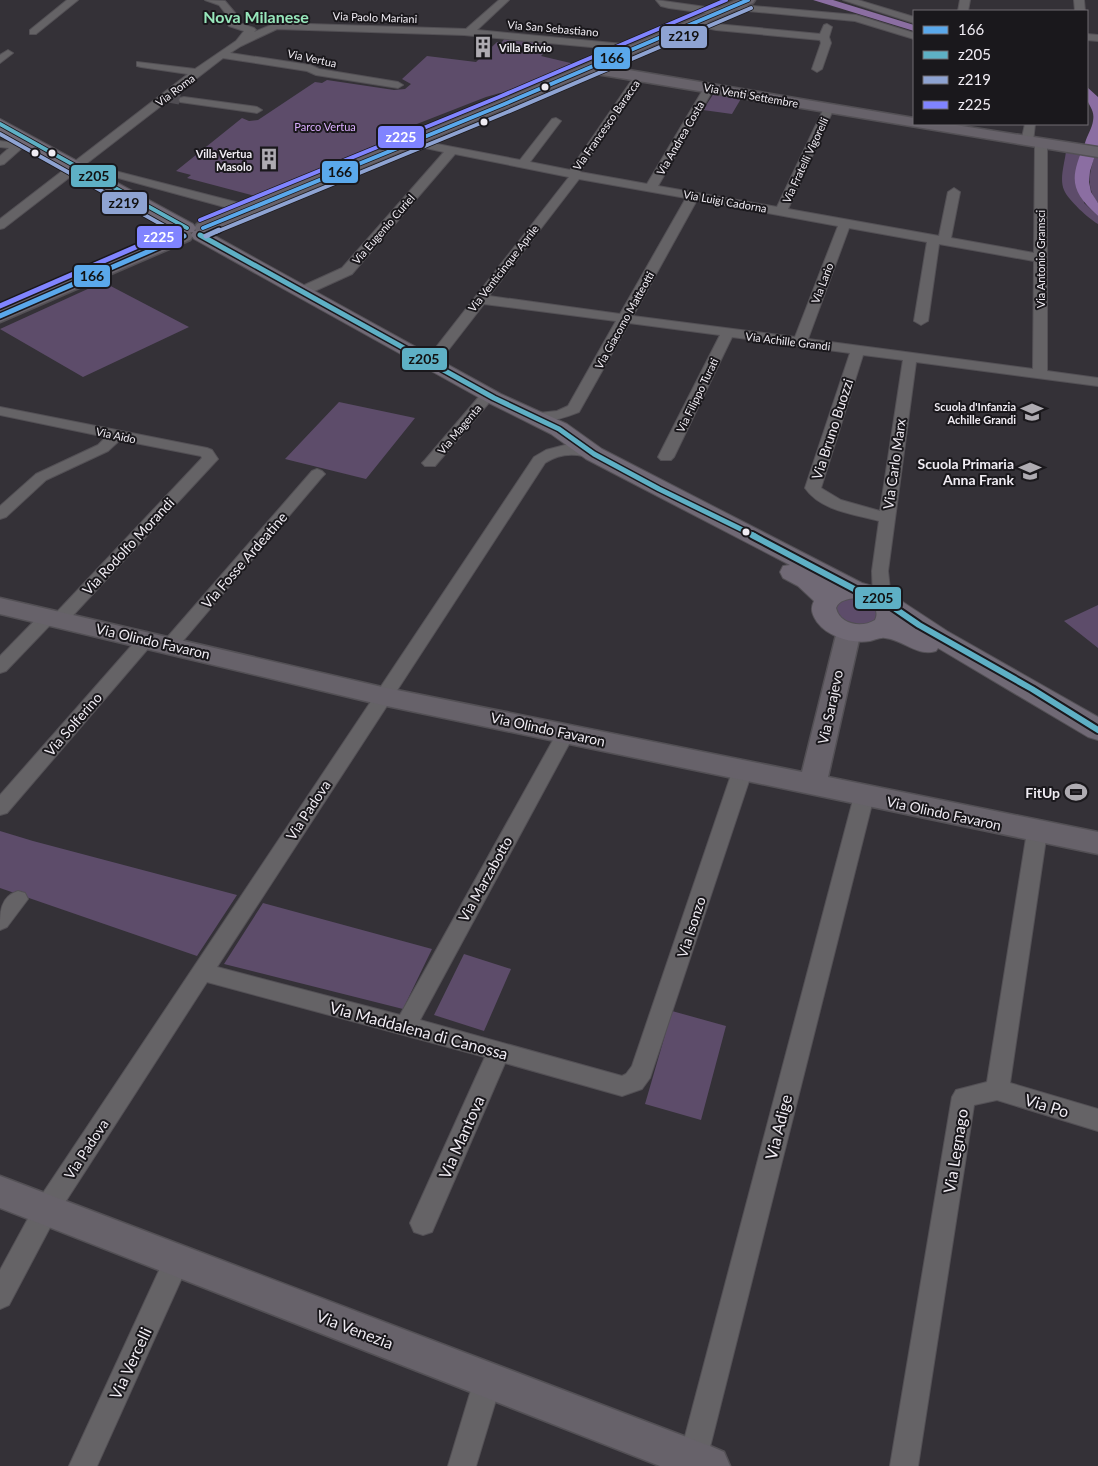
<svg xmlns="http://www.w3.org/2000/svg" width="1098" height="1466" viewBox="0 0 1098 1466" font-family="Lato,sans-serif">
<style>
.green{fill:#5d4c6a}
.water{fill:#8b6ea2}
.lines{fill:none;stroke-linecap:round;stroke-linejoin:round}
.street-tunnel{stroke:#504d53;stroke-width:11;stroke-dasharray:11 5.5;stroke-linecap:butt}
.street-casing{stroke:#535055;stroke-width:2}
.secondary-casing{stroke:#535055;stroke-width:3}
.primary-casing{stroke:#535055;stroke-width:2}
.street{fill:#656366;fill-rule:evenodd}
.secondary{fill:#67626a;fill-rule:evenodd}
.primary{fill:#706975;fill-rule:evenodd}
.bus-1-far1-casing{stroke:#1a181c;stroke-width:5.5}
.bus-1-casing{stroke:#1a181c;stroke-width:8}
.bus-2-far2-casing{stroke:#1a181c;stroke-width:5.5}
.bus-2-far1-casing{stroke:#1a181c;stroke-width:8}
.bus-2-casing{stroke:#1a181c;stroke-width:10}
.bus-3-far1-casing{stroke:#1a181c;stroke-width:5.5}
.bus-3-casing{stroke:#1a181c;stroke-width:8}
.bus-4-far1-casing{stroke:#1a181c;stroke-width:5.5}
.bus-4-casing{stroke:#1a181c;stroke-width:8}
.bus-1-far1{stroke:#5aa8eb;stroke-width:4}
.bus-1{stroke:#5aa8eb;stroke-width:5}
.bus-2-far2{stroke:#5eb0c5;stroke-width:4}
.bus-2-far1{stroke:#5eb0c5;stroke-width:5}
.bus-2{stroke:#5eb0c5;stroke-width:6}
.bus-3-far1{stroke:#8ea3d2;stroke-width:4}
.bus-3{stroke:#8ea3d2;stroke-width:5}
.bus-4-far1{stroke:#8084ff;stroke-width:4}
.bus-4{stroke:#8084ff;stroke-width:5}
.bus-dot{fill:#f0ecf3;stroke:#1a181c;stroke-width:2}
.labels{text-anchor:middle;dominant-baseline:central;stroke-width:4;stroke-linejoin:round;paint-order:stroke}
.far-street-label{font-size:11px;fill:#f0ecf3;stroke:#1a181c}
.far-poi-label{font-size:11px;font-weight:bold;fill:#f0ecf3;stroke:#1a181c;text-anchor:end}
.far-park-label{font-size:11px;fill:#dbaeff;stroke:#1a181c}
.street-label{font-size:14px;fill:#f0ecf3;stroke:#1a181c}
.poi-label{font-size:14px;font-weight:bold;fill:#f0ecf3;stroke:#1a181c;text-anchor:end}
.far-district-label{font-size:16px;font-weight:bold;fill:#97e7bb;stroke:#1a181c}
.near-street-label{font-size:16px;fill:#f0ecf3;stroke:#1a181c}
.line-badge{stroke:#1a181c;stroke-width:2}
.badge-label{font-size:14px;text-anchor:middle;font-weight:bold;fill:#fff}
.pale-badge-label{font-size:14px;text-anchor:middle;font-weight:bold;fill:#111}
</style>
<rect width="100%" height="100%" fill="#343137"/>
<path class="green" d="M 505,38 L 554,42 L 541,56 L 579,65 L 507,95 L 500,93 L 486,97 L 381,138 L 395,141 L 263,198 L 187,178 L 191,175 L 176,171 L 242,118 L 249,121 L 258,120 L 315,82 L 322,83 L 327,80 L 394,90 L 405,89 L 411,84 L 402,79 L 427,56 L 476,62 L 497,42 L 502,42 Z
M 714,93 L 742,97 L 732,114 L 703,110 Z
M 1066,151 L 1080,153 L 1084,203 L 1098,216 L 1098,224 C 1089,219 1068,200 1064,190 C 1059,179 1065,162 1066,151 Z
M 1095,155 L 1098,156 L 1098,203 C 1086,188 1089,173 1095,155 Z
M 103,282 L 189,327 L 83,377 L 0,329 Z
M 339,402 L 415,418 L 366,479 L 285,459 Z
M 866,597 L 882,615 L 870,626 L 840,622 L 833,602 L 838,598 Z
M 1098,605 L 1098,648 L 1064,621 Z
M 0,831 L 33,841 L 237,895 L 197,956 L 0,888 Z
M 263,903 L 432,949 L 403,1009 L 224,964 Z
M 464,954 L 511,969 L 484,1031 L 434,1015 Z
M 672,1011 L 726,1026 L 701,1120 L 645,1104 Z"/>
<path class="water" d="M 813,0 L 833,0 L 914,25 L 914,31 Z
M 1087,87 L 1098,97 L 1098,146 L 1090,171 L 1089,182 L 1091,192 L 1098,203 L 1098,216 C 1069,190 1070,178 1085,143 C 1087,136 1092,128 1093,121 C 1095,110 1089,107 1087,99 C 1086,96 1087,90 1087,87 Z"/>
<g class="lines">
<path class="street-tunnel" d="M 169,97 L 184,100"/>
<g class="street-casing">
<path id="street" d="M 67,0 L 78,0 L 36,34 L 30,34 L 30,30 Z
M 205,0 L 225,1 L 236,14 L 234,19 L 236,22 L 254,28 L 256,30 L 254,32 L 276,23 L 466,29 L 499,0 L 509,0 L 477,30 L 634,45 L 639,48 L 634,51 L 464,35 L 277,29 L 241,46 L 230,53 L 310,65 L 319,69 L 398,82 L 403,85 L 398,88 L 316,75 L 307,71 L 223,58 L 82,167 L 111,170 L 251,206 L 253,209 L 251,212 L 243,212 L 111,176 L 80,172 L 79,170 L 4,228 L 0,229 L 0,219 L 188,74 L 141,67 L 137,66 L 137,62 L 195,69 L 236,41 L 244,31 L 229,26 L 224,19 L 226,14 L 219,5 Z
M 656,0 L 720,9 L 725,12 L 720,15 L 669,8 L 661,6 Z
M 843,0 L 858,0 L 914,17 L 914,23 Z
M 960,0 L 970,0 L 968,11 L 958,11 Z
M 1074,0 L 1084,0 L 1085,11 L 1075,11 Z
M 730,4 L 856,15 L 914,33 L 914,39 L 855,21 L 727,9 L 727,5 Z
M 695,20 L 716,24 L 820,34 L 824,25 L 827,24 L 832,27 L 829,37 L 831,43 L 822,69 L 817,72 L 812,69 L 821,43 L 820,40 L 716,30 L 692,25 L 692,21 Z
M 1087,34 L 1098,35 L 1098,41 L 1087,40 Z
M 8,50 L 13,53 L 0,63 L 0,55 Z
M 640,73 L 645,76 L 580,172 L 647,184 L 704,88 L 709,85 L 714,88 L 658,186 L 777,207 L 824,108 L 829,105 L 834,108 L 788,209 L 939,236 L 948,192 L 954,188 L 960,192 L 951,238 L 1034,253 L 1035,144 L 1041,141 L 1047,144 L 1047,371 L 1098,378 L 1098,386 L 916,362 L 888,571 L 891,599 L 888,603 L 882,605 L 876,603 L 873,599 L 872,571 L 879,521 C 854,514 821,511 805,488 L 850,353 L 732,337 L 674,457 L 671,460 L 661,460 L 658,457 L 720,335 L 629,323 L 579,412 C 564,418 546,424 530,420 L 528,417 L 530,414 L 557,411 L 568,406 L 616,321 L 484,304 L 436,366 L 426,366 L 424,363 L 426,360 L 569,177 L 455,154 L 352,274 L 308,294 L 298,294 L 296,291 L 298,288 L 342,268 L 444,152 L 407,144 L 405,142 L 407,140 L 411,139 L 520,160 L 552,119 L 556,118 L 561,121 L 530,162 L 570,170 L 636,74 ZM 579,179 L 686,198 L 620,314 L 489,296 ZM 697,200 L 838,226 L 795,337 L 633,316 ZM 849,228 L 927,242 L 914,321 L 921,325 L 928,321 L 939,244 L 1034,261 L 1033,369 L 808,339 ZM 863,355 L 903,360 L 880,511 L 841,500 L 821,488 Z
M 184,97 L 257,107 L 262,110 L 257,113 L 180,102 L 179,100 L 180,98 Z
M 1025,124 L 1035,124 L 1033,142 L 1027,145 L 1021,142 Z
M 0,141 L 15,143 L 22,148 L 4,164 L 0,165 L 0,156 L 9,148 L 0,147 Z
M 488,391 L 493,392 L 495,395 L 493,398 L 435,466 L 425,466 L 422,463 L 425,460 L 483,392 Z
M 0,407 L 207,448 L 212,450 L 218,459 L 65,624 L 59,626 L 52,623 L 6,671 L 0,673 L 0,656 L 42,613 L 48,611 L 55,614 L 202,458 L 201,456 L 120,440 L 108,451 L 46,480 L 6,517 L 0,519 L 0,506 L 36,474 L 98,445 L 106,437 L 0,415 Z
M 565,445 L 580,446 L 599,451 L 602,454 L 599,457 C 593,459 589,457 583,456 C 569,453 557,455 545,463 L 217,967 L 400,1015 L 557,733 L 559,728 L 566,726 L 573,728 L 575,733 L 420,1020 L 622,1076 L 626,1074 L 632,1066 L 733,769 L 736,764 L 743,762 L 750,764 L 753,769 L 650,1078 L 642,1089 L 622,1096 L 505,1063 L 432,1232 L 423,1235 L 414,1232 L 410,1223 L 485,1057 L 207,982 L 55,1218 L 9,1305 L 0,1309 L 0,1270 L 37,1202 L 534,457 L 546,450 Z
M 317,469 L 322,471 L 325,474 L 322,477 L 176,649 L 170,651 L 164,649 L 161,645 L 164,641 L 312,471 Z
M 146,634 L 152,636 L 155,640 L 152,644 L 7,813 L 0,815 L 0,795 L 140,636 Z
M 864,789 L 871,791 L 874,796 L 707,1459 L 704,1466 L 682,1466 L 679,1459 L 854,796 L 857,791 Z
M 1037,824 L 1044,827 L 1047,832 L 1010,1083 L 1098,1109 L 1098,1131 L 997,1100 L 974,1105 L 918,1466 L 890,1466 L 952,1097 L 956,1090 L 987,1082 L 1027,832 L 1030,827 Z
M 18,891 L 25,893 L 28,899 L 7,927 L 0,930 C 0,912 0,897 18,891 Z
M 177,1248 L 186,1251 L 190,1260 L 97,1466 L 69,1466 L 168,1251 Z
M 488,1366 L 498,1370 L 502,1380 L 476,1466 L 448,1466 L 474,1380 L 478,1370 Z"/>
</g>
<g class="secondary-casing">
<path id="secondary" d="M 737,0 L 755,0 L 753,3 L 605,66 L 914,118 L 914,124 L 949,124 L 1098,147 L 1098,157 L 590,73 L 209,232 L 203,233 L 197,232 L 194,228 L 197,224 L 497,102 Z
M 184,231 L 190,232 L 193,236 L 190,240 L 0,322 L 0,309 Z
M 0,598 L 382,687 L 802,772 L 837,631 L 840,625 L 849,623 L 858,625 L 861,631 L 828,777 L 1098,832 L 1098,854 L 382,705 L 0,614 Z
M 0,1176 L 710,1446 L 724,1452 L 730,1466 L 660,1466 L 0,1208 Z"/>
</g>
<g class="primary-casing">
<path id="primary" d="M 0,119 L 193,224 L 196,228 L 194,231 L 200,230 L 206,231 L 501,394 L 567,424 L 602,449 L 862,583 L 883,589 L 947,631 L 1098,717 L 1098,740 L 1088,737 L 938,648 L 936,651 C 917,657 904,640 885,638 C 880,637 875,640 870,641 C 852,644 828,637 817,622 C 812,614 810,609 814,601 L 798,586 L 783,578 L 780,572 L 783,566 L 790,565 L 586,459 L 551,434 L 487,402 L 194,239 L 191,235 L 193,232 L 187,233 L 181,232 L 0,131 ZM 856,598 C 868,600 881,607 875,620 C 862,628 840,625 836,608 C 839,600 848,599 856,598 Z"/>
</g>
<use href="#street" class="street"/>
<use href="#secondary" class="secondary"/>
<use href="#primary" class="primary"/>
<g class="bus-1-far1-casing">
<path id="bus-1-far1" d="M 203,228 L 502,105 L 748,0"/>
</g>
<g class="bus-1-casing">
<path id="bus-1" d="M 0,316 L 184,236"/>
</g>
<g class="bus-2-far2-casing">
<path id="bus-2-far2" d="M 0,124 L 187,228"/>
</g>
<g class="bus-2-far1-casing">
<path id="bus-2-far1" d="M 200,235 L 494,398 L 559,429 L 594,454 L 659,489 L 755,536"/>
</g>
<g class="bus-2-casing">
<path id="bus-2" d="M 752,535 L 856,590 L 881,599 L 919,625 L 1032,689 L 1098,730"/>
</g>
<g class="bus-3-far1-casing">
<path id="bus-3-far1" d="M 0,134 L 175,232
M 216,232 L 505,113 L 751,8"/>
</g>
<g class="bus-3-casing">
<path id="bus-3" d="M 173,230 L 183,236
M 206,236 L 219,230"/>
</g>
<g class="bus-4-far1-casing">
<path id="bus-4-far1" d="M 200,220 L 499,97 L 726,0
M 172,232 L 181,228"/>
</g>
<g class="bus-4-casing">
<path id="bus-4" d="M 0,306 L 175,230"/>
</g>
<use href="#bus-1-far1" class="bus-1-far1"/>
<use href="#bus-1" class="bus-1"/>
<use href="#bus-2-far2" class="bus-2-far2"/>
<use href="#bus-2-far1" class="bus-2-far1"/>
<use href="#bus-2" class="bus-2"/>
<use href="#bus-3-far1" class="bus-3-far1"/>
<use href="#bus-3" class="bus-3"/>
<use href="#bus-4-far1" class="bus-4-far1"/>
<use href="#bus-4" class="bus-4"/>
</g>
<defs>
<g id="building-bare" transform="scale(1.725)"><path d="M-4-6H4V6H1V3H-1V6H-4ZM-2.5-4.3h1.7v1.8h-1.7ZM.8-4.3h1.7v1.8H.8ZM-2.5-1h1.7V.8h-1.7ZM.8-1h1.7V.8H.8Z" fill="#aeabb1" stroke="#1a181c" stroke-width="2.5" paint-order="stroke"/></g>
<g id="school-bare" transform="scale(1.725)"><path d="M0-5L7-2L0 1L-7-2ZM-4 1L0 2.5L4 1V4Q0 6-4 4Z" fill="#aeabb1" stroke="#1a181c" stroke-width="2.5" paint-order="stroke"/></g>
<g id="stadium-bare" transform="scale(1.725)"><path d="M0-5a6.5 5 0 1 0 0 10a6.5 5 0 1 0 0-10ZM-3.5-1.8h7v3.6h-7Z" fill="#aeabb1" stroke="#1a181c" stroke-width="2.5" paint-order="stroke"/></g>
</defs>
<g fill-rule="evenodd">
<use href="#building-bare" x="483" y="47"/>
<use href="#building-bare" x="269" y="159"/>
<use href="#school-bare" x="1032" y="412"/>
<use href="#school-bare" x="1030" y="471"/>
<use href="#stadium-bare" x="1076" y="792"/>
</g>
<g class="bus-dot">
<circle cx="545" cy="87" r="4.5"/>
<circle cx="484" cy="122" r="4.5"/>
<circle cx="35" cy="153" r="4.5"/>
<circle cx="52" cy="153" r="4.5"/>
<circle cx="746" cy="532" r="4.5"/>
</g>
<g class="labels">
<g class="far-street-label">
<text transform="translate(375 17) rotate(2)">Via Paolo Mariani</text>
<text transform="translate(553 28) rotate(5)">Via San Sebastiano</text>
<text transform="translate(312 58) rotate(12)">Via Vertua</text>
<text transform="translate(175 90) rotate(-37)">Via Roma</text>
<text transform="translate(751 95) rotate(10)">Via Venti Settembre</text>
<text transform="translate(606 125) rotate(-55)">Via Francesco Baracca</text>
<text transform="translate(680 138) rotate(-60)">Via Andrea Costa</text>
<text transform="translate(805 160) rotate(-65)">Via Fratelli Vigorelli</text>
<text transform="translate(725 201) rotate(10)">Via Luigi Cadorna</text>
<text transform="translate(383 229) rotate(-49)">Via Eugenio Curiel</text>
<text transform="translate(1040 259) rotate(-90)">Via Antonio Gramsci</text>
<text transform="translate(503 268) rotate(-52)">Via Venticinque Aprile</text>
<text transform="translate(822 283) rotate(-69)">Via Lario</text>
<text transform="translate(624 320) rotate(-61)">Via Giacomo Matteotti</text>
<text transform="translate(788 341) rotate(7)">Via Achille Grandi</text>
<text transform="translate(697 395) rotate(-64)">Via Filippo Turati</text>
<text transform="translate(459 429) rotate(-50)">Via Magenta</text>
<text transform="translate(116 435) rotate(12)">Via Aido</text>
</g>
<g class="far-poi-label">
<text x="499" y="47" text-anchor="start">Villa Brivio</text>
<text x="252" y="153">Villa Vertua<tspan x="252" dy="13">Masolo</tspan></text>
<text x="1016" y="406">Scuola d'Infanzia<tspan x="1016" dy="13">Achille Grandi</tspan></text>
</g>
<g class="far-park-label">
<text x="325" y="126">Parco Vertua</text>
</g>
<g class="street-label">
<text transform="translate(832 429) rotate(-72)">Via Bruno Buozzi</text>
<text transform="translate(894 464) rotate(-82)">Via Carlo Marx</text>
<text transform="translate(128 546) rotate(-47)">Via Rodolfo Morandi</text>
<text transform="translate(244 560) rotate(-49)">Via Fosse Ardeatine</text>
<text transform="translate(153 641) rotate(13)">Via Olindo Favaron</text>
<text transform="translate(830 707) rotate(-78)">Via Sarajevo</text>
<text transform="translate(73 724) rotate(-49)">Via Solferino</text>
<text transform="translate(548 729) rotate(12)">Via Olindo Favaron</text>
<text transform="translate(308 810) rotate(-57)">Via Padova</text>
<text transform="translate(944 813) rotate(12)">Via Olindo Favaron</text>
<text transform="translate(485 879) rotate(-61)">Via Marzabotto</text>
<text transform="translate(691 927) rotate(-72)">Via Isonzo</text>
<text transform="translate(86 1149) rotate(-57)">Via Padova</text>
</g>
<g class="poi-label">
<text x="1014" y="463">Scuola Primaria<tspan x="1014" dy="16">Anna Frank</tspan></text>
<text x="1060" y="792">FitUp</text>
</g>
<g class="far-district-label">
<text x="256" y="16">Nova Milanese</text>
</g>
<g class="near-street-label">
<text transform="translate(419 1030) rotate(15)">Via Maddalena di Canossa</text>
<text transform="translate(1047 1105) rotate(17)">Via Po</text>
<text transform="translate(778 1127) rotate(-76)">Via Adige</text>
<text transform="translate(461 1137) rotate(-66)">Via Mantova</text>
<text transform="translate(955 1151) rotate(-81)">Via Legnago</text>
<text transform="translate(355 1329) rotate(21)">Via Venezia</text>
<text transform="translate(130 1363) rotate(-65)">Via Vercelli</text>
</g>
</g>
<g class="line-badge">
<rect x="660" y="25" width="48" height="24" rx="5" fill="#8ea3d2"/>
<rect x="593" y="46" width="38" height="24" rx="5" fill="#5aa8eb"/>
<rect x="377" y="125" width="48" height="24" rx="5" fill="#8084ff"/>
<rect x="321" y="160" width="38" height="24" rx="5" fill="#5aa8eb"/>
<rect x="70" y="164" width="47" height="24" rx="5" fill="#5eb0c5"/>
<rect x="101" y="191" width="47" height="24" rx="5" fill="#8ea3d2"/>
<rect x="136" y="225" width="47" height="24" rx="5" fill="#8084ff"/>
<rect x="73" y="264" width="38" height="24" rx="5" fill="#5aa8eb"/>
<rect x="401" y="347" width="47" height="24" rx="5" fill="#5eb0c5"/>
<rect x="854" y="586" width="48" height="24" rx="5" fill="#5eb0c5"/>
</g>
<g class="badge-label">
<text x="401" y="142">z225</text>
<text x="159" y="242">z225</text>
</g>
<g class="pale-badge-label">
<text x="684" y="41">z219</text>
<text x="612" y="63">166</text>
<text x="340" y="177">166</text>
<text x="94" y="181">z205</text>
<text x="124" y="208">z219</text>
<text x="92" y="281">166</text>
<text x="424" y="364">z205</text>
<text x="878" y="603">z205</text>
</g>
<rect x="913" y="10" width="175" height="115" fill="#1a181c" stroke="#706d72"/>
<rect x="923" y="26" width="25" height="8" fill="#5aa8eb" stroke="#706d72"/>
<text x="958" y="35" font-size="15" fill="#f0ecf3">166</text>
<rect x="923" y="51" width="25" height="8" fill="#5eb0c5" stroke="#706d72"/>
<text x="958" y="60" font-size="15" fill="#f0ecf3">z205</text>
<rect x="923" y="76" width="25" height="8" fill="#8ea3d2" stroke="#706d72"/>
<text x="958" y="85" font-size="15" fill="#f0ecf3">z219</text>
<rect x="923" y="101" width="25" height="8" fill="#8084ff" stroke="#706d72"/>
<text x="958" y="110" font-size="15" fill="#f0ecf3">z225</text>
</svg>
